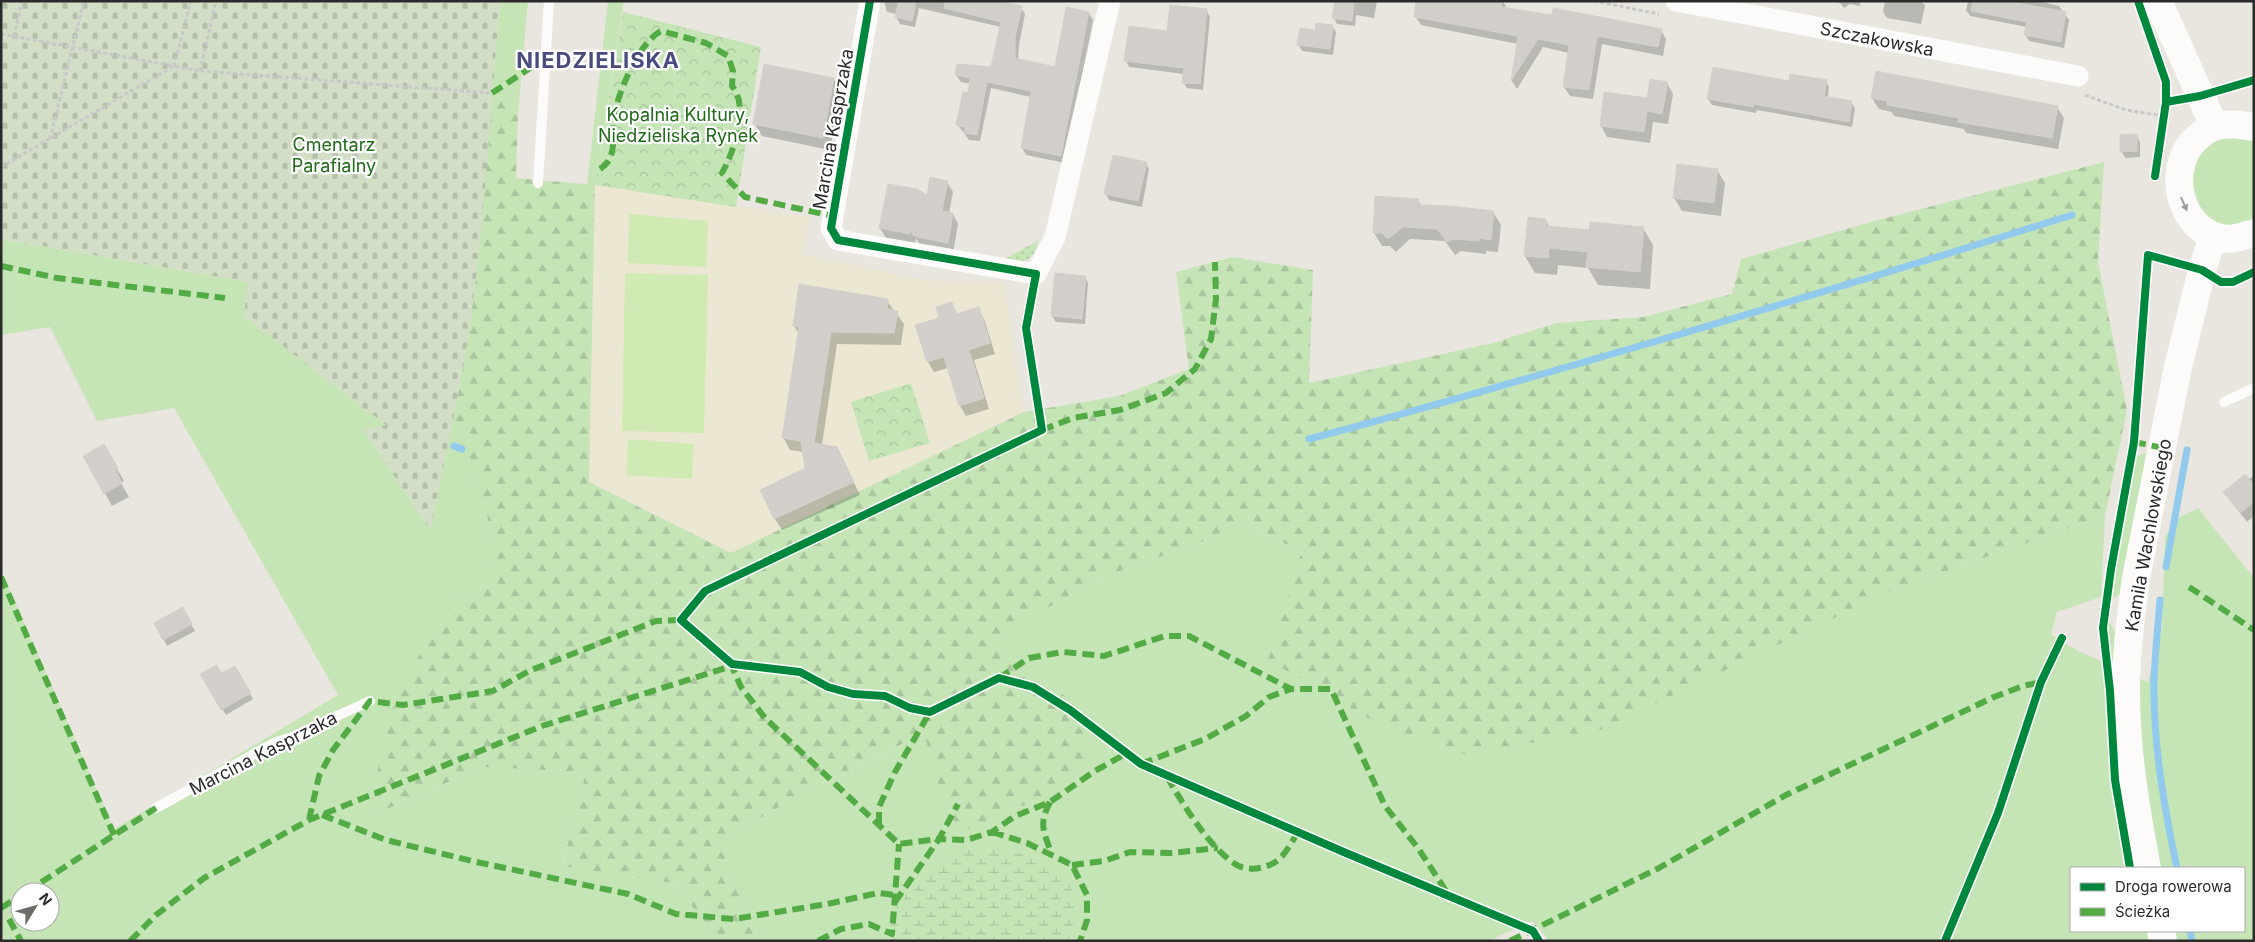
<svg xmlns="http://www.w3.org/2000/svg" width="2255" height="942" viewBox="0 0 2255 942" font-family="Inter,sans-serif">
<style>
.education{fill:#ece7d3}
.grass{fill:#c5e5b7;fill-rule:evenodd}
.forest{fill:url(#forest-firs)}
.wetland{fill:url(#wetland-marsh)}
.cemetery{fill:url(#cemetery-stones)}
.park{fill:url(#park-crowns)}
.garden{fill:url(#garden-dots)}
.pitch{fill:#d0eab4}
.shadow{fill:#0003}
.lines{fill:none;stroke-linecap:round;stroke-linejoin:round}
.stream{stroke:#91caed;stroke-width:7}
.building{fill:#d2cfca;stroke:#d4d1cb}
.path{stroke:#c8c8c7;stroke-width:3;stroke-dasharray:4 2.5;stroke-linecap:butt}
.lane{stroke:#fcfbfa;stroke-width:10}
.street{stroke:#fcfbfa;stroke-width:21}
.secondary{stroke:#fcfbfa;stroke-width:28}
.quiet{stroke:#53ab44;stroke-width:6;stroke-dasharray:12 6;stroke-linecap:butt}
.cycleway-casing{stroke:#fff;stroke-width:11}
.cycleway{stroke:#00873e;stroke-width:8}
.oneway{fill:#9e9d9c}
.labels{text-anchor:middle;dominant-baseline:central;stroke-width:4.5;stroke-linejoin:round;paint-order:stroke}
.street-label{font-size:18px;fill:#2a2a2a;stroke:#fff}
.park-label{font-size:18px;fill:#1f6a17;stroke:#fff}
.district-label{font-size:22px;font-weight:bold;letter-spacing:1px;fill:#494c7c;stroke:#fff}
</style>
<defs>
<pattern id="forest-firs" width="22" height="20" patternUnits="userSpaceOnUse" patternTransform="scale(1.25)"><rect width="22" height="20" fill="#c5e5b7"/><path d="M5 1l3.5 6h-7zM16 11l3.5 6h-7z" fill="#a9c59e"/></pattern>
<pattern id="wetland-marsh" width="20" height="14" patternUnits="userSpaceOnUse" patternTransform="scale(1.25)"><rect width="20" height="14" fill="#c5e5b7"/><path d="M1 5h8M5 5V1M11 12h8M15 12V8" fill="none" stroke="#a9c59e"/></pattern>
<pattern id="cemetery-stones" width="16" height="16" patternUnits="userSpaceOnUse" patternTransform="scale(1.25)"><rect width="16" height="16" fill="#d2dec6"/><path d="M2 7V4a2 2 0 0 1 4 0v3zM10 15v-3a2 2 0 0 1 4 0v3z" fill="#b4bfaa"/></pattern>
<pattern id="park-crowns" width="20" height="18" patternUnits="userSpaceOnUse" patternTransform="scale(1.25)"><rect width="20" height="18" fill="#c5e5b7"/><path d="M2 6a3 3 0 1 1 6 0M12 15a3 3 0 1 1 6 0" fill="none" stroke="#a9c59e"/></pattern>
<pattern id="garden-dots" width="8" height="8" patternUnits="userSpaceOnUse" patternTransform="scale(1.25)"><rect width="8" height="8" fill="#c5e5b7"/><path d="M2 2h.1M6 6h.1" fill="none" stroke="#a9c59e" stroke-width="1.8" stroke-linecap="round"/></pattern>
</defs>
<rect width="100%" height="100%" fill="#e9e6df"/>
<path class="education" d="M 595,185 L 810,217 L 804,254 L 924,280 L 1004,283 L 1024,412 L 731,553 L 589,482 Z"/>
<path class="grass" d="M 500,1 L 528,1 L 518,116 L 492,93 Z
M 608,1 L 624,1 L 595,185 L 587,185 Z
M 2221,135 L 2254,137 L 2254,227 L 2225,230 L 2197,214 L 2188,167 L 2195,153 Z
M 1,239 L 248,282 L 244,316 L 386,425 L 364,430 L 430,530 L 453,417 L 486,507 L 498,583 L 455,599 L 371,816 L 483,767 L 586,772 L 562,865 L 679,884 L 713,941 L 1,941 L 1,570 L 114,829 L 338,695 L 174,408 L 97,421 L 50,327 L 1,335 ZM 20,892 L 50,892 L 50,922 L 20,922 Z
M 2146,453 L 2123,587 L 2118,596 L 2111,598 L 2136,456 Z
M 2198,508 L 2254,578 L 2254,941 L 1950,941 L 1997,828 L 1943,941 L 1548,941 L 1545,935 L 1532,921 L 1489,941 L 758,941 L 719,842 L 805,792 L 925,733 L 940,791 L 1074,702 L 992,646 L 1049,607 L 1115,573 L 1245,526 L 1302,551 L 1894,589 L 2105,516 L 2101,597 L 2057,612 L 2051,634 L 2076,650 L 2148,682 L 2162,628 L 2165,536 L 2180,517 ZM 2071,868 L 2244,868 L 2244,931 L 2071,931 Z
M 2109,620 L 2115,632 L 2113,661 L 2111,660 L 2108,636 Z"/>
<path class="forest" d="M 492,93 L 518,116 L 516,178 L 595,185 L 589,482 L 731,553 L 1024,412 L 1119,396 L 1189,369 L 1176,272 L 1232,257 L 1313,270 L 1309,383 L 1493,343 L 1556,323 L 1643,317 L 1732,294 L 1741,259 L 1878,220 L 2104,162 L 2098,262 L 2127,410 L 2105,516 L 1894,589 L 1596,732 L 1465,754 L 1384,727 L 1268,660 L 1302,551 L 1245,526 L 1115,573 L 1049,607 L 993,646 L 1074,702 L 1092,754 L 1058,791 L 960,832 L 940,791 L 924,733 L 805,792 L 719,842 L 758,941 L 713,941 L 679,884 L 562,866 L 586,772 L 483,767 L 371,816 L 384,728 L 413,665 L 455,599 L 498,583 L 486,507 L 453,417 Z"/>
<path class="wetland" d="M 994,845 L 1029,857 L 1064,873 L 1079,903 L 1069,941 L 885,941 L 897,907 L 910,891 L 955,853 Z"/>
<path class="cemetery" d="M 1,1 L 500,1 C 491,104 485,208 472,311 C 462,385 445,458 430,530 L 364,430 L 386,425 L 244,316 L 248,282 L 1,239 Z"/>
<path class="park" d="M 623,12 L 761,47 L 736,207 L 595,185 Z
M 911,383 L 930,443 L 869,461 L 851,402 Z"/>
<path class="garden" d="M 1039,240 C 1032,264 1023,264 1001,261 Z"/>
<path class="pitch" d="M 629,214 L 708,221 L 706,267 L 628,263 Z
M 625,273 L 708,275 L 704,433 L 622,431 Z
M 628,439 L 694,444 L 692,479 L 626,475 Z"/>
<path class="shadow" d="M 884,1 L 993,1 L 1021,8 L 1025,14 L 1019,45 L 1018,60 L 1056,69 L 1089,13 L 1093,20 L 1065,163 L 1026,155 L 1022,148 L 1031,97 L 991,88 L 980,141 L 969,140 L 958,125 L 969,94 L 971,84 L 961,82 L 956,75 L 992,68 L 1001,27 L 919,8 L 915,27 L 900,24 L 896,17 L 897,14 L 887,12 Z
M 1336,1 L 1377,1 L 1374,18 L 1356,15 L 1355,26 L 1337,24 L 1334,18 Z
M 1418,1 L 1503,1 L 1507,9 L 1661,30 L 1666,39 L 1663,56 L 1602,44 L 1593,99 L 1570,96 L 1564,87 L 1569,53 L 1543,47 L 1517,89 L 1512,81 L 1518,44 L 1421,25 L 1415,16 Z
M 1832,1 L 1860,1 L 1860,6 L 1850,4 L 1844,8 L 1840,3 Z
M 1885,1 L 1922,1 L 1925,6 L 1921,24 L 1887,18 L 1883,12 Z
M 1968,1 L 2038,1 L 2059,6 L 2069,20 L 2064,48 L 2029,41 L 2025,35 L 2027,27 L 1970,16 L 1966,10 Z
M 1206,10 L 1210,17 L 1203,90 L 1187,88 L 1183,82 L 1184,74 L 1129,67 L 1126,61 Z
M 1332,26 L 1336,32 L 1333,55 L 1302,51 L 1298,44 L 1316,31 Z
M 834,79 L 841,92 L 830,150 L 762,136 L 754,123 Z
M 1826,81 L 1829,87 L 1828,98 L 1852,103 L 1855,109 L 1852,127 L 1757,110 L 1756,113 L 1712,105 L 1708,99 L 1790,83 Z
M 1667,83 L 1673,94 L 1668,124 L 1653,122 L 1650,143 L 1607,137 L 1601,126 L 1648,99 Z
M 1872,98 L 2057,107 L 2064,118 L 2058,149 L 1966,133 L 1964,129 L 1894,116 L 1892,112 L 1879,109 Z
M 2136,136 L 2140,142 L 2140,157 L 2125,158 L 2122,152 Z
M 1146,163 L 1149,169 L 1142,207 L 1109,200 L 1106,194 Z
M 1717,170 L 1725,183 L 1721,216 L 1682,211 L 1674,198 Z
M 947,182 L 953,192 L 949,213 L 953,214 L 958,224 L 953,253 L 920,245 L 916,238 L 915,244 L 886,238 L 880,228 Z
M 1418,200 L 1421,206 L 1493,212 L 1501,225 L 1498,252 L 1486,251 L 1486,254 L 1461,251 L 1455,255 L 1445,241 L 1410,239 L 1396,252 L 1390,246 L 1382,246 L 1374,233 Z
M 1546,221 L 1550,228 L 1591,231 L 1643,228 L 1653,245 L 1650,289 L 1598,285 L 1588,268 L 1558,265 L 1557,275 L 1535,273 L 1525,256 Z
M 1085,277 L 1088,283 L 1085,324 L 1056,322 L 1052,316 Z
M 887,301 L 904,324 L 901,345 L 837,344 L 822,445 L 843,460 L 860,495 L 782,530 L 775,519 L 806,469 L 804,452 L 790,450 L 783,437 L 799,334 L 794,326 Z
M 951,304 L 958,315 L 978,308 L 984,319 L 995,354 L 974,360 L 989,409 L 966,416 L 960,406 L 948,368 L 934,372 L 928,362 L 917,326 L 940,319 Z
M 104,446 L 124,481 L 121,483 L 129,497 L 112,506 L 105,493 Z
M 2254,476 L 2254,516 L 2247,522 L 2224,492 Z
M 182,609 L 195,631 L 167,646 L 155,623 Z
M 235,667 L 253,699 L 226,715 L 202,675 L 221,675 Z"/>
<g class="lines">
<path class="stream" d="M 1309,439 C 1398,416 1486,390 1574,365 C 1741,317 1907,267 2072,215
M 454,446 L 462,449
M 2166,567 L 2187,450
M 2160,600 C 2158,626 2155,653 2154,680 C 2153,743 2164,807 2177,868
M 2190,931 L 2192,941"/>
</g>
<path class="building" d="M 899,1 L 916,1 L 912,21 L 895,17 Z
M 945,1 L 999,1 L 1022,6 L 1015,37 L 1015,58 L 1055,67 L 1066,7 L 1089,12 L 1061,156 L 1021,148 L 1031,91 L 987,82 L 977,135 L 964,133 L 965,127 L 956,125 L 963,92 L 968,93 L 970,78 L 955,75 L 957,64 L 991,67 L 1001,22 L 944,8 Z
M 1335,1 L 1354,1 L 1352,21 L 1332,18 Z
M 1416,1 L 1502,1 L 1501,7 L 1552,15 L 1553,8 L 1662,29 L 1658,47 L 1597,36 L 1589,90 L 1563,87 L 1569,45 L 1538,39 L 1511,81 L 1518,36 L 1414,17 Z
M 1973,1 L 2006,1 L 2066,12 L 2061,42 L 2024,35 L 2027,22 L 1971,11 Z
M 1170,5 L 1207,9 L 1200,84 L 1182,83 L 1184,68 L 1124,61 L 1129,26 L 1167,31 Z
M 1316,23 L 1333,25 L 1330,49 L 1297,45 L 1300,28 L 1315,30 Z
M 764,64 L 834,78 L 823,138 L 753,124 Z
M 1713,67 L 1789,81 L 1790,74 L 1827,80 L 1824,96 L 1852,101 L 1849,122 L 1754,104 L 1753,107 L 1707,99 Z
M 1876,71 L 2058,106 L 2052,138 L 1958,122 L 1959,118 L 1887,105 L 1887,101 L 1871,98 Z
M 1650,79 L 1668,82 L 1662,114 L 1647,111 L 1644,132 L 1600,126 L 1604,92 L 1647,98 Z
M 2137,134 L 2137,151 L 2120,152 L 2120,135 Z
M 1113,155 L 1147,162 L 1138,201 L 1104,194 Z
M 1677,164 L 1718,169 L 1714,203 L 1673,198 Z
M 930,177 L 948,181 L 942,211 L 953,213 L 948,243 L 917,237 L 913,235 L 911,228 L 910,234 L 879,228 L 888,184 L 917,189 L 927,195 Z
M 1375,196 L 1419,199 L 1418,205 L 1450,206 L 1494,211 L 1491,240 L 1479,238 L 1479,241 L 1453,239 L 1447,242 L 1437,229 L 1403,227 L 1388,239 L 1382,233 L 1373,233 Z
M 1528,217 L 1546,219 L 1546,226 L 1589,230 L 1590,222 L 1644,227 L 1640,272 L 1586,267 L 1588,252 L 1549,248 L 1548,258 L 1524,256 Z
M 1055,273 L 1086,276 L 1082,319 L 1051,316 Z
M 799,284 L 888,299 L 887,309 L 898,311 L 894,333 L 831,332 L 814,443 L 837,447 L 854,482 L 774,519 L 760,490 L 805,468 L 801,441 L 782,438 L 799,327 L 793,326 Z
M 952,302 L 956,314 L 979,307 L 990,343 L 969,350 L 984,398 L 959,406 L 944,357 L 927,362 L 915,325 L 939,318 L 936,307 Z
M 104,444 L 118,468 L 115,469 L 122,483 L 104,494 L 83,456 Z
M 2245,474 L 2254,485 L 2254,502 L 2240,513 L 2223,492 Z
M 183,607 L 192,624 L 163,640 L 154,623 Z
M 217,665 L 221,673 L 235,666 L 251,693 L 221,710 L 200,674 Z"/>
<g class="lines">
<path class="path" d="M 1594,1 L 1659,14
M 1,34 L 174,66 L 191,1
M 14,36 L 22,1
M 200,71 L 216,1
M 2085,95 L 2126,110 L 2164,116
M 50,139 L 84,1
M 1,167 L 174,66 L 200,71 L 492,93"/>
<path class="lane" d="M 538,183 L 549,1
M 2224,402 L 2254,388
M 156,808 L 276,742 L 306,733 L 328,720 L 370,701"/>
<path class="street" d="M 870,1 L 831,228 L 838,240 L 1036,274 L 1055,237 L 1110,1
M 1676,1 L 2078,76"/>
<path class="secondary" d="M 2158,1 L 2214,126
M 2254,127 C 2241,125 2229,123 2216,126 C 2210,128 2204,132 2199,136 C 2163,165 2178,235 2228,239 C 2236,239 2246,235 2254,233
M 2147,868 C 2136,810 2126,751 2126,691 C 2126,653 2131,615 2136,578 L 2178,367 L 2202,270 L 2213,236
M 2161,931 L 2163,941"/>
<path class="quiet" d="M 492,93 L 547,57
M 600,169 C 619,157 611,135 614,116 C 618,93 639,42 661,31 L 706,43 L 728,56 L 733,71 L 732,86 C 750,108 734,151 722,173 L 745,197 L 833,216
M 1,266 L 57,278 L 225,298
M 1042,430 L 1073,418 L 1120,410 L 1166,393 L 1195,369 L 1211,339 L 1216,299 L 1215,262
M 2134,442 L 2163,448
M 1,577 L 114,835
M 2189,587 L 2254,630
M 730,662 L 741,687 L 765,718 L 899,844 L 939,839 L 958,804
M 999,678 L 1029,658 L 1063,652 L 1104,656 L 1165,636 L 1189,636 L 1291,689 L 1331,689 L 1385,806 L 1418,848 L 1448,894
M 1141,764 L 1205,739 L 1246,716 L 1269,697 L 1291,689
M 1167,777 C 1184,805 1207,845 1235,864 C 1247,872 1267,869 1278,860 C 1286,854 1292,841 1298,832
M 1050,802 C 1038,825 1044,832 1052,855
M 322,815 L 386,840 L 472,861 L 628,894 L 676,914 L 734,919 L 827,904 L 878,893 L 895,895
M 309,820 L 319,776 L 333,750 L 370,701 L 403,705 L 493,691 L 529,671 L 656,621 L 681,620
M 879,824 L 879,807 L 895,772 L 930,712
M 992,832 L 1027,843 L 1072,865 L 1087,895 L 1087,920 L 1080,941
M 1072,865 L 1104,861 L 1130,852 L 1170,853 L 1218,848
M 26,892 L 156,808
M 895,902 L 939,839 L 966,840 L 992,832 L 1015,816 L 1050,802 L 1095,771 L 1127,753
M 1,908 L 20,896
M 9,919 L 21,941
M 130,941 L 156,915 L 204,878 L 309,820 L 542,726 L 735,665
M 818,941 L 841,929 L 869,924 L 892,934 L 899,844
M 1510,941 L 1659,868 L 1786,795 L 1994,697 L 2023,686 L 2041,682"/>
<g class="cycleway-casing">
<path id="cycleway" d="M 870,1 L 831,228 L 838,240 L 1036,274 L 1026,328 L 1042,430 L 705,591 L 681,620 L 732,664 L 800,672 L 828,687 L 853,694 L 885,696 L 910,708 L 930,712 L 999,678 L 1033,687 L 1070,710 L 1141,764 L 1346,853 L 1533,931 L 1539,941
M 2138,1 L 2166,82 L 2166,102 L 2155,176
M 2166,102 L 2200,96 L 2254,80
M 2130,868 L 2115,780 L 2110,691 L 2103,628 L 2111,569 L 2134,442 L 2148,255 L 2202,270 L 2221,282 L 2233,282 L 2254,272
M 1945,941 L 1998,813 L 2041,682 L 2062,638"/>
</g>
<use href="#cycleway" class="cycleway"/>
</g>
<defs><path id="oneway-solid" d="M-6-.8H1V-3.2L6.5 0L1 3.2V.8H-6Z" transform="scale(1.25)"/></defs>
<use class="oneway" href="#oneway-solid" transform="translate(2184 204) rotate(66)"/>
<g class="labels">
<g class="street-label">
<text transform="translate(1877 39) rotate(11)">Szczakowska</text>
<text transform="translate(833 129) rotate(-80)">Marcina Kasprzaka</text>
<text transform="translate(2148 535) rotate(-80)">Kamila Wachlowskiego</text>
<text transform="translate(263 753) rotate(-27)">Marcina Kasprzaka</text>
</g>
<g class="park-label">
<text x="678" y="114">Kopalnia Kultury,<tspan x="678" dy="21">Niedzieliska Rynek</tspan></text>
<text x="334" y="144">Cmentarz<tspan x="334" dy="21">Parafialny</tspan></text>
</g>
<g class="district-label">
<text x="598" y="60">NIEDZIELISKA</text>
</g>
</g>
<rect width="2255" height="942" fill="none" stroke="#2a2a2a" stroke-width="5"/>
<rect x="2070" y="867" width="175" height="65" fill="#ffffff" stroke="#aaaaaa"/>
<rect x="2080" y="883" width="25" height="8" fill="#00873e" stroke="#aaaaaa"/>
<text x="2115" y="892" font-size="15" fill="#2a2a2a">Droga rowerowa</text>
<rect x="2080" y="908" width="25" height="8" fill="#53ab44" stroke="#aaaaaa"/>
<text x="2115" y="917" font-size="15" fill="#2a2a2a">Ścieżka</text>
<g transform="translate(35 907) rotate(53)"><circle r="24" fill="#ffffff" stroke="#aaaaaa"/>
<path d="M0-4L9 19L0 12L-9 19Z" fill="#6d6c69"/>
<text y="-8" font-size="14" font-weight="bold" text-anchor="middle" fill="#2a2a2a">N</text>
</g>
</svg>
